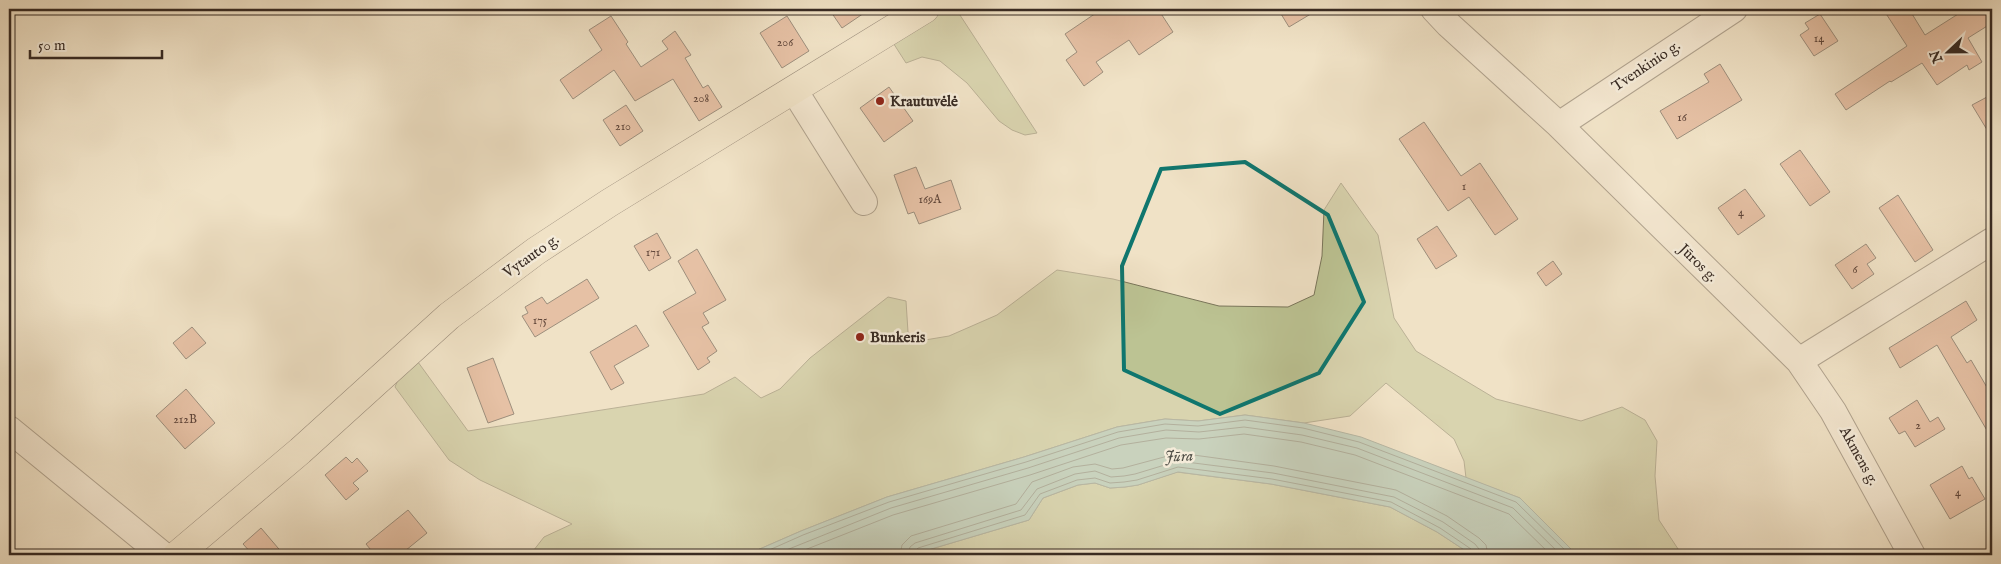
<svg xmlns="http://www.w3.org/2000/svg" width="2001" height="564" viewBox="0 0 2001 564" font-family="'IM FELL English',serif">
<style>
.green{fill:#bcc393;stroke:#7a765b}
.water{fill:#9abeb2;stroke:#728379}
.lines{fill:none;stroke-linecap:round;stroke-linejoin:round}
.shore{stroke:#68746a;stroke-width:1}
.building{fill:#da997d;stroke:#372a23}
.minor-casing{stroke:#65584c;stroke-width:28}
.major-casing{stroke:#372a23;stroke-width:29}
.minor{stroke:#f5ecda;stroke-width:26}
.major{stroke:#f0e2c6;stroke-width:28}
.marked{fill:none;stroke:#0f766e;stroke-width:4;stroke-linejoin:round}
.poi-dot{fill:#8f2418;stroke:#f5ecda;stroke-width:2}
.labels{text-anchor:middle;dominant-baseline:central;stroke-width:5;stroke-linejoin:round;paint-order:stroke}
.number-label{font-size:12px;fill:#60463a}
.street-label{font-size:15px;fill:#372a23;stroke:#f5ecda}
.poi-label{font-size:15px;font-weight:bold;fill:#372a23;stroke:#f5ecda;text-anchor:start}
.water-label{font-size:16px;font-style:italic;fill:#504f47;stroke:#f5ecda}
</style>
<rect width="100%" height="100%" fill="#f0e2c6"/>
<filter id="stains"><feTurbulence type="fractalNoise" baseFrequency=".004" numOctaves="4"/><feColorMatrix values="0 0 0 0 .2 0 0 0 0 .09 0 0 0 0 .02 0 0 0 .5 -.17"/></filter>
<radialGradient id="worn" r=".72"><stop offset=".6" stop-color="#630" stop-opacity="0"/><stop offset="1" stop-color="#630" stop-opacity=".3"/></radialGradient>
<path class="green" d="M 938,9 L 956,9 L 1037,133 L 1025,135 L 1012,130 L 999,121 L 967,83 L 940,61 L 922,57 L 906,63 L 890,38 Z
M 1341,183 L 1378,235 L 1394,318 L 1416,351 L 1496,399 L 1581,421 L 1622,407 L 1645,420 L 1657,441 L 1655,476 L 1659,520 L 1682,555 L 1577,555 L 1520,498 L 1466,478 L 1464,461 L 1454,439 L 1386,383 L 1350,416 L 1304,423 L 1245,415 L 1198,421 L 1165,419 L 1117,427 L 1024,457 L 887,497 L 801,531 L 746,555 L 530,555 L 544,537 L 572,524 L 480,480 L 449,460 L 395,387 L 410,351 L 468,431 L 704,394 L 735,377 L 761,398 L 780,389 L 810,358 L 888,297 L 906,301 L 908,332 L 919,341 L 949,336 L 997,315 L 1057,270 L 1113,279 L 1219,306 L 1288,307 L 1314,295 L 1322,256 L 1324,210 Z
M 1177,472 L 1271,484 L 1390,507 L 1437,532 L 1472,555 L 911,555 L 1029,520 L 1043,498 L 1078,485 L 1095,483 L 1110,488 L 1125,487 L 1138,485 Z"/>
<path class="water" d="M 1245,415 L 1304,423 L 1361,437 L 1520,498 L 1577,555 L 1472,555 L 1437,532 L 1390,507 L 1271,484 L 1178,472 L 1138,485 L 1125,487 L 1110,488 L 1095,483 L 1078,485 L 1043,498 L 1029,520 L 911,555 L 746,555 L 801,531 L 887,497 L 1024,457 L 1117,427 L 1165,419 L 1198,421 Z"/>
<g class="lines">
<path class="shore" d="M 758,555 L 803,535 L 889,502 L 1026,462 L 1118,432 L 1165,424 L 1198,426 L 1245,420 L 1303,428 L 1359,442 L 1516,502 L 1570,555
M 774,555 L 891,508 L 1028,468 L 1119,438 L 1166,430 L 1199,432 L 1244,427 L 1302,435 L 1357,448 L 1513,508 L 1561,555
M 792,555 L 893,515 L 1030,475 L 1121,445 L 1166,438 L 1199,439 L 1244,434 L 1301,442 L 1355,455 L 1509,514 L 1551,555
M 900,555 L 902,545 L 911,536 L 1016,504 L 1032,482 L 1073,467 L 1095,464 L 1112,469 L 1123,468 L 1179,453 L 1274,466 L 1396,490 L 1447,516 L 1479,538 L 1486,545 L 1488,555
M 908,555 L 910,547 L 915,543 L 1021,510 L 1037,489 L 1075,474 L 1095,471 L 1111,477 L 1124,476 L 1135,474 L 1178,461 L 1273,473 L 1394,497 L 1443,522 L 1475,544 L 1479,549 L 1480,555
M 914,555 L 915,551 L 918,548 L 1025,515 L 1040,494 L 1077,480 L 1095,478 L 1110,483 L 1124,482 L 1137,480 L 1178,467 L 1272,479 L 1391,502 L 1440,528 L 1471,549 L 1474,555"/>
</g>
<path class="building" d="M 829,9 L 870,9 L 842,28 Z
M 1102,9 L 1158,9 L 1173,32 L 1139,55 L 1129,40 L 1096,62 L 1103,72 L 1084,86 L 1066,60 L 1077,52 L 1065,34 Z
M 1278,9 L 1319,9 L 1289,27 Z
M 1883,9 L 1909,9 L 1925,35 L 1966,9 L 1987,9 L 1992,17 L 1992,23 L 1968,38 L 1982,62 L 1969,70 L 1967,65 L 1937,85 L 1922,63 L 1891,82 L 1890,81 L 1846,110 L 1835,94 L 1907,46 Z
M 1820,14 L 1838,41 L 1814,56 L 1800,35 L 1809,29 L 1805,23 Z
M 611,16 L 628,42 L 626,44 L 641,67 L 668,49 L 662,41 L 675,31 L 691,55 L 685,58 L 703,88 L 708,85 L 722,107 L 699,121 L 673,79 L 635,101 L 614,70 L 573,99 L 560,80 L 602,50 L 589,30 Z
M 787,16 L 809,51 L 782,68 L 760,33 Z
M 1720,64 L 1742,100 L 1677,139 L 1660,111 L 1709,82 L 1704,74 Z
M 889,87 L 913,121 L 884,142 L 860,108 Z
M 1987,97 L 1992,105 L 1992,138 L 1972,105 Z
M 626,105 L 643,131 L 620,146 L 603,120 Z
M 1424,122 L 1461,176 L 1480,163 L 1518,219 L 1495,235 L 1469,197 L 1448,211 L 1399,139 Z
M 1800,150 L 1830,192 L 1810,206 L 1780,164 Z
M 916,167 L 925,189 L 951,180 L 961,209 L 919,224 L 914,212 L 908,214 L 894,175 Z
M 1745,189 L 1765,216 L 1738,235 L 1718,208 Z
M 1898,195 L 1933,250 L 1915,262 L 1879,208 Z
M 1437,226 L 1457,256 L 1436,269 L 1417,239 Z
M 657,233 L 671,258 L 649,271 L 634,246 Z
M 1866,244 L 1876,258 L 1867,264 L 1874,274 L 1852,289 L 1835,265 Z
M 697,249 L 726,300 L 703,313 L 709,323 L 702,327 L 717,351 L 707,358 L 710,362 L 698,370 L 663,312 L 696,293 L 678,261 Z
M 1553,261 L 1562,274 L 1546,286 L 1537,273 Z
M 587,279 L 599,298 L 535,337 L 522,316 L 528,313 L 525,307 L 542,297 L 547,304 Z
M 1966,301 L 1977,320 L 1951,337 L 1967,363 L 1971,360 L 1992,396 L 1992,439 L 1937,345 L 1900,368 L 1889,348 Z
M 636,325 L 649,346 L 614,366 L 624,383 L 611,390 L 590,352 Z
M 192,327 L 206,343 L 186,359 L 173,343 Z
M 493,358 L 514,414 L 488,423 L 467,368 Z
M 186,389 L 215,423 L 185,449 L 156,416 Z
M 1917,400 L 1930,422 L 1938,417 L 1945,429 L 1915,447 L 1905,431 L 1899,434 L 1889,418 Z
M 346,457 L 352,463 L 357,458 L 368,471 L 353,483 L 359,489 L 346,500 L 325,475 Z
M 1962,466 L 1969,479 L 1972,477 L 1985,499 L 1950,519 L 1930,485 Z
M 408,510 L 427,533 L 400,555 L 375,555 L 366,544 Z
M 261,528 L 284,555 L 253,555 L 243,544 Z"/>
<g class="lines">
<g class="minor-casing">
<path id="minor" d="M 1434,9 L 1449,25 L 1559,125 L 1799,361 L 1833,411 L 1912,555
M 794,90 L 864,202
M 1559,125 L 1734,9
M 1799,361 L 1992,241
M 9,429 L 163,555"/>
</g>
<g class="major-casing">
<path id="major" d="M 177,555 L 300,451 L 449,316 L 536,251 L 609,203 L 925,9"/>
</g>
<use href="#minor" class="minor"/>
<use href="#major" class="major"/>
</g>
<path d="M0 0H2001V564H0ZM 1245,162 L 1328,215 L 1364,302 L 1319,373 L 1220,414 L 1124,370 L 1122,266 L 1161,169 Z" fill="#f0e2c6" fill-opacity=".55" fill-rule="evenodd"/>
<path class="marked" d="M 1245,162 L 1328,215 L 1364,302 L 1319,373 L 1220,414 L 1124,370 L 1122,266 L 1161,169 Z"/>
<g class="poi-dot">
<circle cx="880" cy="101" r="5"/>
<circle cx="860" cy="337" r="5"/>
</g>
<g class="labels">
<g class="number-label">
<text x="1819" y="38">14</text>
<text x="785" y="42">206</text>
<text x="701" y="98">208</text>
<text x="1682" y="117">16</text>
<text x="623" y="126">210</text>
<text x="1464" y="186">1</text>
<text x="930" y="199">169A</text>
<text x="1741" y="212">4</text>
<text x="653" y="252">171</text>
<text x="1855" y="269">6</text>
<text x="540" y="320">175</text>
<text x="185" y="419">212B</text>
<text x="1918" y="425">2</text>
<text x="1958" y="492">4</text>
</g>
<g class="street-label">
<text transform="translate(1646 66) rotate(-34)">Tvenkinio g.</text>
<text transform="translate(531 256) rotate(-35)">Vytauto g.</text>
<text transform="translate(1698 263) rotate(44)">Jūros g.</text>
<text transform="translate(1859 456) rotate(61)">Akmens g.</text>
</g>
<g class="poi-label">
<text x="890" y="101">Krautuvėlė</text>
<text x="870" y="337">Bunkeris</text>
</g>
<g class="water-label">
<text transform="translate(1179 457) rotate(-2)">Jūra</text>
</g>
</g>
<rect width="2001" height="564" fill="none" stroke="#f0e2c6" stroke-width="30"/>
<rect x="10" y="10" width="1981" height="544" fill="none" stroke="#372a23" stroke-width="2.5"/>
<rect x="15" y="15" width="1971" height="534" fill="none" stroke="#372a23"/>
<g transform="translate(1948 52) rotate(248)" stroke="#f5ecda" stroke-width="4" paint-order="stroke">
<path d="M0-4L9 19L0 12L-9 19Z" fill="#372a23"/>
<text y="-8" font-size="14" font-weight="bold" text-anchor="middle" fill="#372a23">N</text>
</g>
<path d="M30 50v8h132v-8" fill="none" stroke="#372a23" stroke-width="2.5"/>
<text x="38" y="50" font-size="15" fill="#372a23" stroke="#f5ecda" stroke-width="4" paint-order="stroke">50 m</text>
<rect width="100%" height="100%" filter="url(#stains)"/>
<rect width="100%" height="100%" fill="url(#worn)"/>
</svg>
